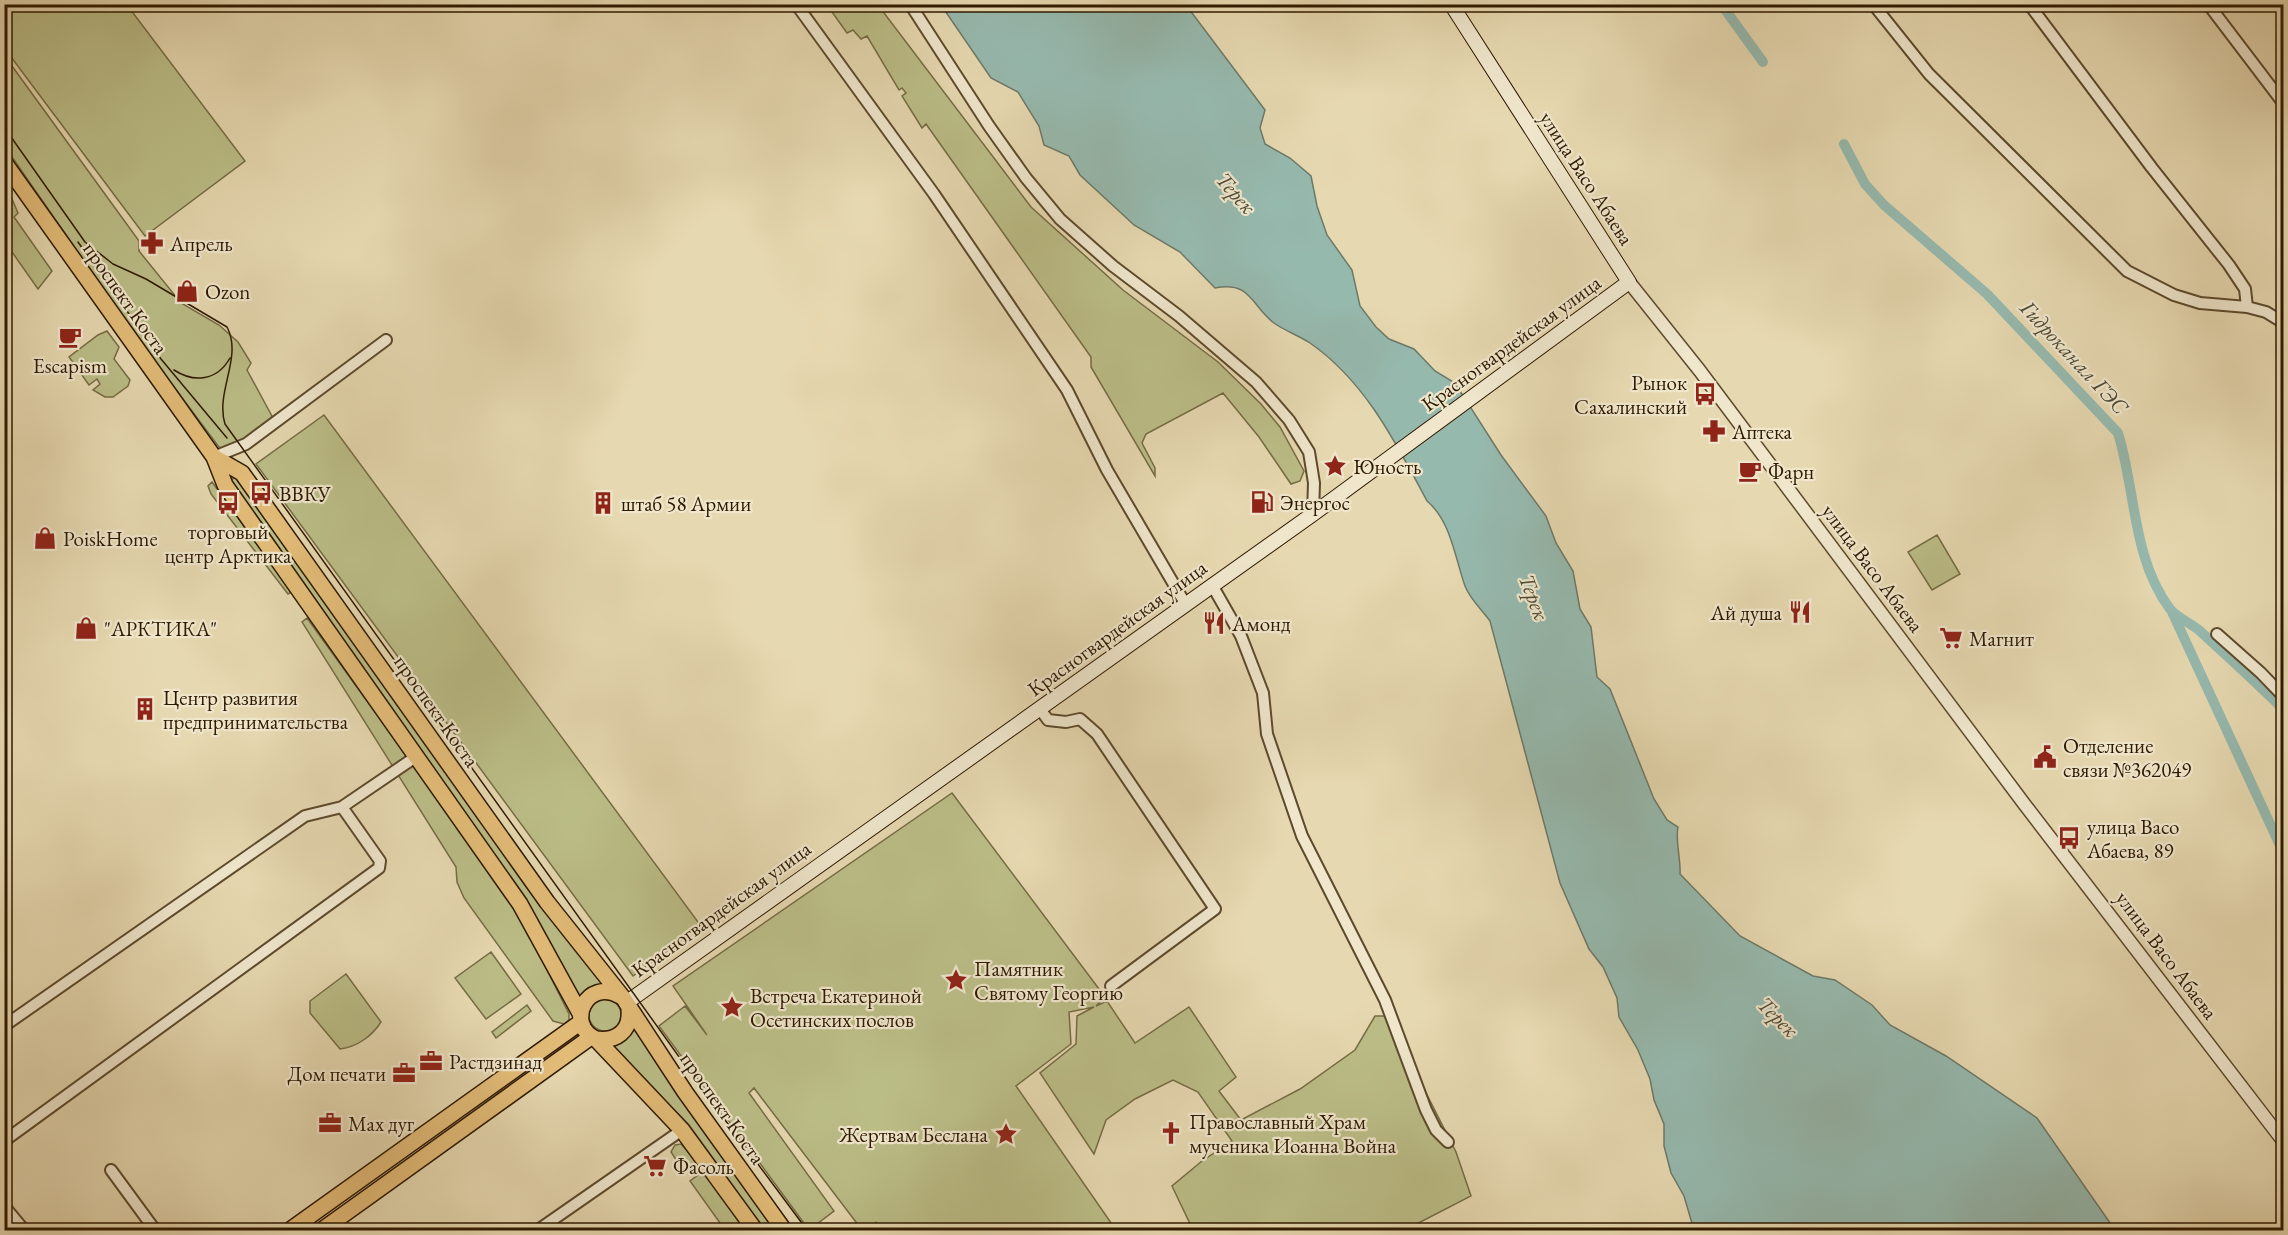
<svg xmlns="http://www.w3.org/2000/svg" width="2288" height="1235" viewBox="0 0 2288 1235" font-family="'EB Garamond',serif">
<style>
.green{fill:#bbbd87;stroke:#756c44;stroke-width:1.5}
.water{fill:#96b9ae;stroke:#6d7968;stroke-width:1.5}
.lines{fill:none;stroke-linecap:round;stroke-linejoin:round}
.canal{stroke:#96b9ae;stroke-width:10}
.minor-casing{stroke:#5d4a2c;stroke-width:14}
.tertiary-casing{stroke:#5d4a2c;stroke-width:15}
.secondary-casing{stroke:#2f1a00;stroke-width:16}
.primary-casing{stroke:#2f1a00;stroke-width:18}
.minor{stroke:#efe6cc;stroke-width:10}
.tertiary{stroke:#efe6cc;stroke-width:12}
.secondary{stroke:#efe6cc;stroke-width:14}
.primary{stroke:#e3bc78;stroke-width:15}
.tram{stroke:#2f1a00;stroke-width:1.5}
.labels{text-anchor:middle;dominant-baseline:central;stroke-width:4.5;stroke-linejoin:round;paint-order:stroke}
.street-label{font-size:21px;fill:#2f1a00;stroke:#efe6cc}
.poi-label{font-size:21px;fill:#2f1a00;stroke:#efe6cc;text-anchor:start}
.water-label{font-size:22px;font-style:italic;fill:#4e4a34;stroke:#efe6cc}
</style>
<rect width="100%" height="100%" fill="#e6d8b0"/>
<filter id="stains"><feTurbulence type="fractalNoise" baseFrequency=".00333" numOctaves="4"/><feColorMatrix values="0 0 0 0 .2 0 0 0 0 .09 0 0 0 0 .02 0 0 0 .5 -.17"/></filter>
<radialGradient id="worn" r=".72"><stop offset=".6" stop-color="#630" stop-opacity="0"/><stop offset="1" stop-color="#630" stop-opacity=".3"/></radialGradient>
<path class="green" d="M 5,4 L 127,5 L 245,161 L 145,236 L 5,49 Z
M 827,5 L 878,5 L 1031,207 L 1123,290 L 1218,362 L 1261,404 L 1280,427 L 1304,471 L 1300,481 L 1291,484 L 1259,437 L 1223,393 L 1146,434 L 1142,443 L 1155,468 L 1155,476 L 1091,367 L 1091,357 L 926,124 L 922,128 L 902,96 L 906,93 L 902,88 L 899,90 L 867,36 L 861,39 L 853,30 L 847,33 Z
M 4,55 L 139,241 L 139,251 L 181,303 L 219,325 L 238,342 L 251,363 L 247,370 L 273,418 L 247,440 L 223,449 L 219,447 L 146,350 L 5,147 Z
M 9,192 L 18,213 L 14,217 L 52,271 L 38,289 L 5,242 L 5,194 Z
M 107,331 L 119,347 L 114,359 L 130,380 L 128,386 L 113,397 L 105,397 L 93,390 L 100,384 L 97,379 L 89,385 L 69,357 L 98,335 Z
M 324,415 L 701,926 L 633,976 L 256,464 Z
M 237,476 L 604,986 L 580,1001 L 230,481 Z
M 212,482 L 290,589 L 290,593 L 288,594 L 211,494 L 208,486 Z
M 1937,535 L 1960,574 L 1932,590 L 1908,552 Z
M 307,618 L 515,906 L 569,1014 L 569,1020 L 564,1024 L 553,1021 L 464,898 L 457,882 L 456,867 L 302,622 Z
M 952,793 L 1105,997 L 1096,1006 L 1107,1001 L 1135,1043 L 1189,1007 L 1236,1077 L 1219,1091 L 1241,1120 L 1300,1089 L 1355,1050 L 1375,1016 L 1387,1016 L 1456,1152 L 1471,1196 L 1405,1230 L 1193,1230 L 1172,1186 L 1202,1161 L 1232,1141 L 1198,1092 L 1173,1080 L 1135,1099 L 1106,1120 L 1094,1154 L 1040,1073 L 1076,1044 L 1077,1016 L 1094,1007 L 1069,1012 L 1071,1044 L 1016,1086 L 1116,1230 L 868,1230 L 877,1222 L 862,1230 L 754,1088 L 749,1093 L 834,1211 L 809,1230 L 659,1026 L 685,1006 L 707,1035 L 673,986 Z
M 491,952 L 521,994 L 486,1019 L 455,978 Z
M 346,974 L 381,1022 C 372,1036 357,1047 340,1049 L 310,1013 L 310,1001 Z
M589 1015a16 16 0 1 1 32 0a16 16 0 1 1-32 0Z
M 527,1005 L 531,1011 L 496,1038 L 492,1032 Z
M 633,1025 L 777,1230 L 765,1230 L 689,1125 L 608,1044 Z
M 681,1144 L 697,1162 L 684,1172 L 671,1152 L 675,1145 Z
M 705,1170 L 749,1230 L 725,1230 L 690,1181 Z"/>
<path class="water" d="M 941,5 L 1186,5 L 1265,110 L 1260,128 L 1265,144 L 1290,158 L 1311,176 L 1317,206 L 1327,235 L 1352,270 L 1360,306 L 1376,327 L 1389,339 L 1414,349 L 1435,371 L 1455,383 L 1501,455 L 1546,516 L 1556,543 L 1573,571 L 1580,609 L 1591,627 L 1597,677 L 1610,689 L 1654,799 L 1667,820 L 1678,827 C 1675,839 1681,860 1680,874 L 1740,936 L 1813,976 L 1835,980 L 1872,1005 L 1890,1025 L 1946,1056 L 2037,1118 L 2115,1230 L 1694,1230 L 1684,1196 L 1671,1173 L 1664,1146 L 1664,1124 L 1654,1100 L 1650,1079 L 1638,1050 L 1619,1017 L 1617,998 L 1603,967 L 1589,949 L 1560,883 L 1490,621 C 1482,610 1470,599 1465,586 C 1455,558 1451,521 1427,501 C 1396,443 1365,381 1310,343 C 1298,335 1285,331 1274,323 C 1251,306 1252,281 1215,288 L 1180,252 L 1134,225 L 1080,175 L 1069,156 L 1044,145 L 1039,126 L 1018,92 L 991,78 Z"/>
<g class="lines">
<path class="canal" d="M 1721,4 L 1763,62
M 1844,144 L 1865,184 L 1884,205 L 1987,294 L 2118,433 C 2136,491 2132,558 2170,609 C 2177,618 2191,623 2200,631 C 2228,657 2257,683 2284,710
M 2172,612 L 2284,854"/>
<g class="minor-casing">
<path id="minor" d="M 796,4 L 934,194 L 1067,390 L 1107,470 L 1186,605
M 910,4 L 989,126 L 1026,178 L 1060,219 L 1113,266 L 1179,316 L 1256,382 L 1289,420 L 1309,452 L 1314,483 L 1313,514
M 1873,4 L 1929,74 L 2127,271 L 2174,295 L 2200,303 L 2247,307 L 2266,312 L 2284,323
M 2029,4 L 2152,168 L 2229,265 L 2245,289 L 2247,307
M 2208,4 L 2284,104
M 619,5 L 620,4
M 4,185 L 14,176
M 214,457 L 246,444 L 386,340
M 1212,585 L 1241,636 L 1263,693 L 1267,734 L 1302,836 L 1385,1000 L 1426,1110 L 1436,1130 L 1448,1142
M 2217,634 L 2261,673 L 2284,697
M 1040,709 L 1048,720 L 1066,722 L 1080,719 L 1097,734 L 1215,909 L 1111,986
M 4,1026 L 305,816 L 342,807 L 417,756
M 4,1141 L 379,868 L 380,861 L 342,807
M 111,1170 L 155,1230
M 4,1206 L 24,1230
M 538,1230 L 682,1130"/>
</g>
<g class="tertiary-casing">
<path id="tertiary" d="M 1629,282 L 1700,371 L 2025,805 L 2284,1142"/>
</g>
<g class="secondary-casing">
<path id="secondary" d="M 626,1003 L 1313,514 L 1629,282 L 1451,4"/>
</g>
<g class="primary-casing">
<path id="primary" d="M 4,162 L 214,457 L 225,485 L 520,904 L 581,1015
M 214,457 L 242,473 L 547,902 L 624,999 L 685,1092 L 784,1230
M 620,996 C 587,977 564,1024 596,1039 C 616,1042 631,1031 629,1010
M 596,1039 L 682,1130 L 755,1230
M 290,1230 L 581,1022
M 322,1230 L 591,1037"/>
</g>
<use href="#minor" class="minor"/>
<use href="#tertiary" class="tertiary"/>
<use href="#secondary" class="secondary"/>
<use href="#primary" class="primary"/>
<path class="tram" d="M 4,127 L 85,242 L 113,264 L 146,279 L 227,327 C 243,357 215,392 225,424 L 705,1093 L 807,1230
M 78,242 L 161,359 L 227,438
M 174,370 C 194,383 217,381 230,358"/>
</g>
<defs>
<g id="pharmacy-bare" transform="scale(1.8)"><path d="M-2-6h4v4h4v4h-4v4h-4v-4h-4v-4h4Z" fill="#8f2418" stroke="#efe6cc" stroke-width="2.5" paint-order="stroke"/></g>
<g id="shop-bare" transform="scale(1.8)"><path d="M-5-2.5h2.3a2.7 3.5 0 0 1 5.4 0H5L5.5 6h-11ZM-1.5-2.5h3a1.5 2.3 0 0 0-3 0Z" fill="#8f2418" stroke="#efe6cc" stroke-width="2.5" paint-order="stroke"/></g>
<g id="cafe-bare" transform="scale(1.8)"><path d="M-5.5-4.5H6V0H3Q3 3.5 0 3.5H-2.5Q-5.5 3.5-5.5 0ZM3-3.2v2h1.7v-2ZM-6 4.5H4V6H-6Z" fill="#8f2418" stroke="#efe6cc" stroke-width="2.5" paint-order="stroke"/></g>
<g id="bus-bare" transform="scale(1.8)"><path d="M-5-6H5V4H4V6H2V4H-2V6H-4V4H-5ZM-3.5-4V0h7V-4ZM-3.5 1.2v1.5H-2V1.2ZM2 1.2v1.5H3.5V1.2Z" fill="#8f2418" stroke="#efe6cc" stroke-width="2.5" paint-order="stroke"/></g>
<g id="sight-bare" transform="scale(1.8)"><path d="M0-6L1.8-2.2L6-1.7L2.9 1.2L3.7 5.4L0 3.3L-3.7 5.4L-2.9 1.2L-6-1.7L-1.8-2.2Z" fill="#8f2418" stroke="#efe6cc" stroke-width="2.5" paint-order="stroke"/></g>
<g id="fuel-bare" transform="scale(1.8)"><path d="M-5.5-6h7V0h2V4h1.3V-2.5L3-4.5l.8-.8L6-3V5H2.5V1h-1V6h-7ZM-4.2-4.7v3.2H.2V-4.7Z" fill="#8f2418" stroke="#efe6cc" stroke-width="2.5" paint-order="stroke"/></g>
<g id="building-bare" transform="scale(1.8)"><path d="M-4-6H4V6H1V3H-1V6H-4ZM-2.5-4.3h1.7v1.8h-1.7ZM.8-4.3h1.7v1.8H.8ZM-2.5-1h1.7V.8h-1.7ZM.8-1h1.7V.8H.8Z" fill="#8f2418" stroke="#efe6cc" stroke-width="2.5" paint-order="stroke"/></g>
<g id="restaurant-bare" transform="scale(1.8)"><path d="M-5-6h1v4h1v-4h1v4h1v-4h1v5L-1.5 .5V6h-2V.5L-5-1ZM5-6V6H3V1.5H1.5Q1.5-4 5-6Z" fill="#8f2418" stroke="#efe6cc" stroke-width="2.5" paint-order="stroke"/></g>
<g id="supermarket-bare" transform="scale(1.8)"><path d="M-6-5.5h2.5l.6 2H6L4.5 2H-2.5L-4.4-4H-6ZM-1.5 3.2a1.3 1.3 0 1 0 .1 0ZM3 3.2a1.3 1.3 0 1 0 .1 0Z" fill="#8f2418" stroke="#efe6cc" stroke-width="2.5" paint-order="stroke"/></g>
<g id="civic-bare" transform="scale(1.8)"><path d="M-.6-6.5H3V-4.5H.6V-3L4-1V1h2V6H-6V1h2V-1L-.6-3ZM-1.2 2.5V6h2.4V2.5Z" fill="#8f2418" stroke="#efe6cc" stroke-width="2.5" paint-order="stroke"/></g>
<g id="office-bare" transform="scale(1.8)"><path d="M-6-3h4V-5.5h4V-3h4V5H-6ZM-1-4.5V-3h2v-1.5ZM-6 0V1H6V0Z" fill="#8f2418" stroke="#efe6cc" stroke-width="2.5" paint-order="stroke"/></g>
<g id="church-bare" transform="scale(1.8)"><path d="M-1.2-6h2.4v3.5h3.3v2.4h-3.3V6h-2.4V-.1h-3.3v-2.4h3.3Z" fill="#8f2418" stroke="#efe6cc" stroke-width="2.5" paint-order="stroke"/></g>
</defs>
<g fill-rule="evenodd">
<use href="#pharmacy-bare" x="152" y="243"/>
<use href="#shop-bare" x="187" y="291"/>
<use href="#cafe-bare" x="70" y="337"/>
<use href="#bus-bare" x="1705" y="394"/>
<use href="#pharmacy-bare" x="1714" y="431"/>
<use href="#sight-bare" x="1335" y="466"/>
<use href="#cafe-bare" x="1750" y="471"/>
<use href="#bus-bare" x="261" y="493"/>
<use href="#fuel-bare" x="1262" y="502"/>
<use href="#bus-bare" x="228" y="503"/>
<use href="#building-bare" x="603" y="503"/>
<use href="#shop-bare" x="45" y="538"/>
<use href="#restaurant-bare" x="1800" y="612"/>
<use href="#restaurant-bare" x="1214" y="623"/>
<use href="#shop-bare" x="86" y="628"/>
<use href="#supermarket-bare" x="1951" y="638"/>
<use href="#building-bare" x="145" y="709"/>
<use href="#civic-bare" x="2045" y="757"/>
<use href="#bus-bare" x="2069" y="838"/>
<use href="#sight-bare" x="956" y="980"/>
<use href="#sight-bare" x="732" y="1007"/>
<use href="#office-bare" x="431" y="1061"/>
<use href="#office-bare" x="404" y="1073"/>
<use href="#office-bare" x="330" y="1123"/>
<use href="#church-bare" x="1171" y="1133"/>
<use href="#sight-bare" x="1006" y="1134"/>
<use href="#supermarket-bare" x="655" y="1166"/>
</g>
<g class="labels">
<g class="street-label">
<text transform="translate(1587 178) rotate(57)">улица Васо Абаева</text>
<text transform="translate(126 298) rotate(55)">проспект Коста</text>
<text transform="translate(1511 343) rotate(-36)">Красногвардейская улица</text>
<text transform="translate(1873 568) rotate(53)">улица Васо Абаева</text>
<text transform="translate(1117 628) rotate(-36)">Красногвардейская улица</text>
<text transform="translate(437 711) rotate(55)">проспект Коста</text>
<text transform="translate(721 909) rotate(-36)">Красногвардейская улица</text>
<text transform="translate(2167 955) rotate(53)">улица Васо Абаева</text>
<text transform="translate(723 1108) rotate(55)">проспект Коста</text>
</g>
<g class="poi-label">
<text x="170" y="243">Апрель</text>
<text x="205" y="291">Ozon</text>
<text x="70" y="365" text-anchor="middle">Escapism</text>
<text x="1687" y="382" text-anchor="end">Рынок<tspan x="1687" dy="24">Сахалинский</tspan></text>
<text x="1732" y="431">Аптека</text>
<text x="1353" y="466">Юность</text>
<text x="1768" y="471">Фарн</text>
<text x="279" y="493">ВВКУ</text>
<text x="1280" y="502">Энергос</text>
<text x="621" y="503">штаб 58 Армии</text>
<text x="228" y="531" text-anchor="middle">торговый<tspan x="228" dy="24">центр Арктика</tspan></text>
<text x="63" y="538">PoiskHome</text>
<text x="1782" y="612" text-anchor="end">Ай душа</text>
<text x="1232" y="623">Амонд</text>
<text x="104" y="628">"АРКТИКА"</text>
<text x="1969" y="638">Магнит</text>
<text x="163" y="697">Центр развития<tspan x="163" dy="24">предпринимательства</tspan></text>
<text x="2063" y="745">Отделение<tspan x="2063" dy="24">связи №362049</tspan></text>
<text x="2087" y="826">улица Васо<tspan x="2087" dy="24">Абаева, 89</tspan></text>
<text x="974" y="968">Памятник<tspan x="974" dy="24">Святому Георгию</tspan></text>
<text x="750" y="995">Встреча Екатериной<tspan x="750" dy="24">Осетинских послов</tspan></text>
<text x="449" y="1061">Растдзинад</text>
<text x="386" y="1073" text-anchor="end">Дом печати</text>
<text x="1189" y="1121">Православный Храм<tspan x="1189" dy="24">мученика Иоанна Война</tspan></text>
<text x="348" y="1123">Мах дуг</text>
<text x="988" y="1134" text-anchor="end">Жертвам Беслана</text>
<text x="673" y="1166">Фасоль</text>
</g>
<g class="water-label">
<text transform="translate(1236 193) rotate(49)">Терек</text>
<text transform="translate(2074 357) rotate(47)">Гидроканал ГЭС</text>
<text transform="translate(1534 597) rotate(69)">Терек</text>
<text transform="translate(1778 1017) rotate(45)">Терек</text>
</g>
</g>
<rect width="2288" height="1235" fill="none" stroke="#e6d8b0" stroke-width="24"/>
<rect x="6" y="6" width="2276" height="1223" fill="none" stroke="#2f1a00" stroke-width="3"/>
<rect x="12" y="12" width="2264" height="1211" fill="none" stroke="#2f1a00" stroke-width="1.5"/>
<rect width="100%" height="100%" filter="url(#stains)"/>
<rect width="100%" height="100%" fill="url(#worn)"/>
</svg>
